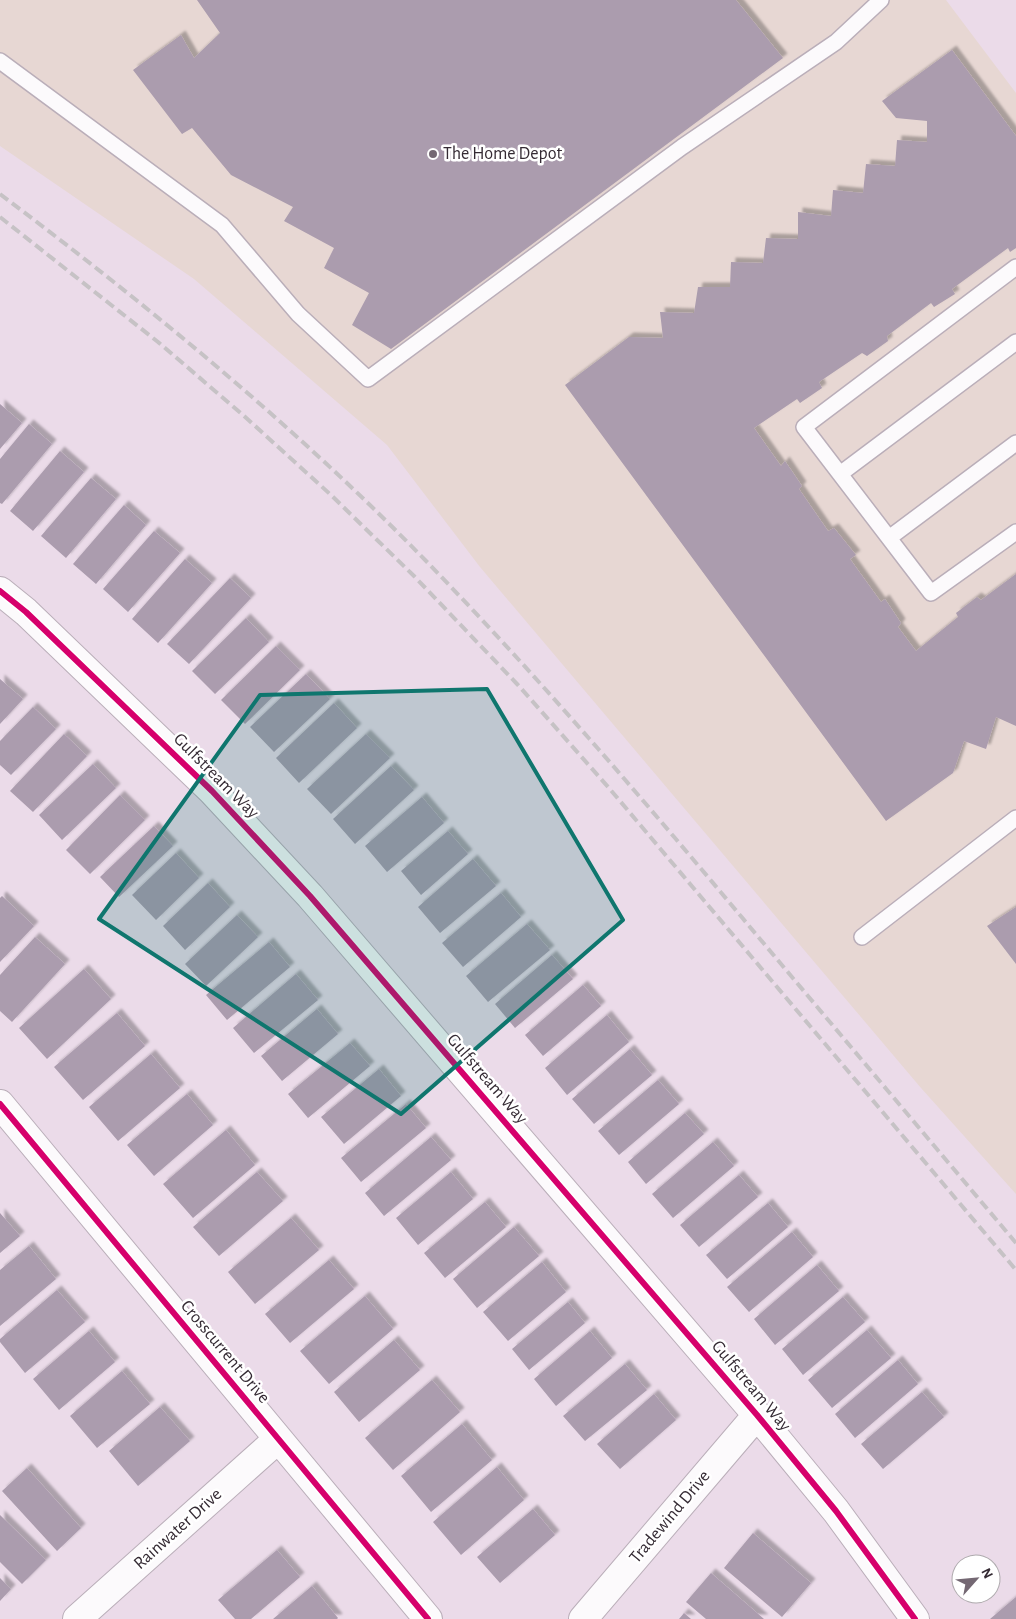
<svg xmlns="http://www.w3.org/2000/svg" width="1016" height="1619" viewBox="0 0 1016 1619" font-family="'Alegreya Sans',sans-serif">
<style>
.commercial{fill:#e7d7d3}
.building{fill:#ab9cae;filter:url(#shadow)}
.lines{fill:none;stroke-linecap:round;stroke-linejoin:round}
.lane-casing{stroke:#baaeb9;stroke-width:18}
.street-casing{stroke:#baaeb9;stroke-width:30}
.lane{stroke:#fcfafc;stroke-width:15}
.street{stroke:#fcfafc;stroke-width:28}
.rail{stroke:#c6c2c5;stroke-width:4;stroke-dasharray:10 5;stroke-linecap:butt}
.cycleway-casing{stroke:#fff;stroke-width:9}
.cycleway{stroke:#d6006c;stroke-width:6}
.marked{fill:#0f766e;fill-opacity:0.2;stroke:#0f766e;stroke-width:4;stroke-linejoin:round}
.poi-dot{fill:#746873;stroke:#fff;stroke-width:2}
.labels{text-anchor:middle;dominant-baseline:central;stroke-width:5;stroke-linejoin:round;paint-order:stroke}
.poi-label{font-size:18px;fill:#342a33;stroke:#fff;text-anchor:start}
.street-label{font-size:18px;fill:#342a33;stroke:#fff}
</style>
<defs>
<filter id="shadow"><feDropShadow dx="4.5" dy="-4.5" stdDeviation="1" flood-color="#0004"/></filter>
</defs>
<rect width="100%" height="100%" fill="#ebdbe9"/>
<path class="commercial" d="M 0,0 L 946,0 L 1016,93 L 1016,1194 L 921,1088 L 480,567 L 387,445 L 194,279 L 0,146 Z"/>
<path class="building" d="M 197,0 L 736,0 L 783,58 L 391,349 L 352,325 L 369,293 L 324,268 L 334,248 L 284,221 L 293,207 L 231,175 L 192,128 L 182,134 L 133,70 L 181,35 L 194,58 L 220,33 Z
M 952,50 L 1016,136 L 1016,248 L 1010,252 L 1008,248 L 952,289 L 955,294 L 934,307 L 931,303 L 887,336 L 888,341 L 867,356 L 862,353 L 819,382 L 822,388 L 800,403 L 797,399 L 754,428 L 781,466 L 785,461 L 802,486 L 799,489 L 828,531 L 834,528 L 856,555 L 850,559 L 881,602 L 885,599 L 901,623 L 898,627 L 916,651 L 958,617 L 956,613 L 977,597 L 981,600 L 1016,574 L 1016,726 L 996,717 L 986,749 L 964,741 L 953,773 L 886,821 L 565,385 L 629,337 L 663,338 L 660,312 L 694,313 L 698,287 L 730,287 L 731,262 L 763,263 L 766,238 L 798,239 L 798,212 L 831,216 L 833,190 L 863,193 L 866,164 L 895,166 L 897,140 L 927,142 L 927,121 L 896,118 L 882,101 Z
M 0,404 L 22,423 L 0,449 Z
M 29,424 L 52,444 L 2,504 L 0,503 L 0,459 Z
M 60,451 L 84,472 L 33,531 L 10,511 Z
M 91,478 L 116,499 L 66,558 L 41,536 Z
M 124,505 L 146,525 L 96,584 L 73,564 Z
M 154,531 L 180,553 L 128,612 L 103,589 Z
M 185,559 L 212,583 L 158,643 L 132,619 Z
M 230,578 L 251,598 L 189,664 L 167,644 Z
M 246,618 L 269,642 L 215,694 L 192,671 Z
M 276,646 L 300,670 L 245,724 L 221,700 Z
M 306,674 L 330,699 L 274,752 L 250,727 Z
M 0,679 L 23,699 L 0,724 Z
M 334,703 L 357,728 L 299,783 L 276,758 Z
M 33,707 L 56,729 L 11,775 L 0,765 L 0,741 Z
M 64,734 L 87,756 L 33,812 L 10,791 Z
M 366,734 L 390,758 L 331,814 L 307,789 Z
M 93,764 L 116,788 L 62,840 L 39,815 Z
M 391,766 L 414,790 L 355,844 L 333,819 Z
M 120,795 L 145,820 L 90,874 L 66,850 Z
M 422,797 L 444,823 L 387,872 L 365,846 Z
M 154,826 L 173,846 L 119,897 L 100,877 Z
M 448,831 L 468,854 L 421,895 L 401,871 Z
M 176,853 L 199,878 L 156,920 L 132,895 Z
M 473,859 L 496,886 L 440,933 L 418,907 Z
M 208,883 L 230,907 L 185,950 L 163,926 Z
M 501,893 L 521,917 L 463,967 L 442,943 Z
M 2,896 L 34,926 L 0,962 L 0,898 Z
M 1016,907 L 1016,964 L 987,926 Z
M 237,915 L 258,937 L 206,986 L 185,964 Z
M 527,924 L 550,950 L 488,1002 L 466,976 Z
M 35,937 L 65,964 L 12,1022 L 0,1011 L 0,975 Z
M 269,942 L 290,967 L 227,1020 L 206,995 Z
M 552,955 L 573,979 L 515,1028 L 495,1004 Z
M 84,969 L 111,999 L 47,1059 L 19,1028 Z
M 296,974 L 318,1000 L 254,1053 L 233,1028 Z
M 583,985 L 601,1006 L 543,1056 L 525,1035 Z
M 317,1009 L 338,1034 L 282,1081 L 261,1056 Z
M 117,1013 L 145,1046 L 83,1100 L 54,1067 Z
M 607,1015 L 629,1042 L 567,1095 L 545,1068 Z
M 350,1043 L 370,1066 L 308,1118 L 288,1094 Z
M 630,1049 L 652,1075 L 594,1124 L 572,1099 Z
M 151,1054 L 180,1088 L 118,1141 L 89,1107 Z
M 379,1069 L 401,1096 L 344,1144 L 321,1117 Z
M 658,1080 L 679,1104 L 619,1155 L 598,1131 Z
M 187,1094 L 213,1125 L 154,1176 L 127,1145 Z
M 406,1104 L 426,1128 L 361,1182 L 341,1158 Z
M 685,1113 L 704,1134 L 646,1184 L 628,1162 Z
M 226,1130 L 255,1165 L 193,1218 L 163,1184 Z
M 431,1137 L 451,1160 L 384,1216 L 365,1193 Z
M 713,1142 L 734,1166 L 673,1218 L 652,1194 Z
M 257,1172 L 283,1201 L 219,1256 L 193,1227 Z
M 451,1172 L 473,1199 L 418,1245 L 396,1218 Z
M 739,1175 L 758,1197 L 699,1247 L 680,1225 Z
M 485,1202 L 506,1227 L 445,1278 L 424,1253 Z
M 768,1203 L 788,1227 L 727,1279 L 706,1255 Z
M 0,1213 L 20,1236 L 0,1253 Z
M 291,1218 L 319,1250 L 255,1304 L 228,1272 Z
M 514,1227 L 539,1256 L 477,1308 L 453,1279 Z
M 792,1232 L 813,1257 L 749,1312 L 727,1287 Z
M 29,1246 L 56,1279 L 0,1326 L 0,1270 Z
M 329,1260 L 354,1289 L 290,1343 L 265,1314 Z
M 542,1262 L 566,1292 L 508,1341 L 483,1312 Z
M 817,1265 L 839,1291 L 775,1345 L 754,1319 Z
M 57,1290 L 85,1322 L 25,1373 L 0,1342 L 0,1339 Z
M 365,1296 L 393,1329 L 329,1384 L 300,1351 Z
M 843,1297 L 865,1322 L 803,1375 L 782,1349 Z
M 568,1302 L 585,1323 L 529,1370 L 512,1349 Z
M 867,1330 L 891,1358 L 832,1408 L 808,1380 Z
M 89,1331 L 115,1362 L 59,1410 L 33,1379 Z
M 590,1331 L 612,1358 L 556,1406 L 534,1379 Z
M 394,1340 L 420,1370 L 359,1422 L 334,1392 Z
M 898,1360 L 918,1384 L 855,1438 L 835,1414 Z
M 625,1364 L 647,1390 L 585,1441 L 563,1416 Z
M 122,1371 L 150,1404 L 97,1448 L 70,1416 Z
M 432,1380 L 460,1412 L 393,1470 L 365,1438 Z
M 922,1392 L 944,1417 L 883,1469 L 861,1444 Z
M 654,1394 L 676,1420 L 620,1469 L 597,1444 Z
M 160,1407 L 190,1441 L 138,1486 L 109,1451 Z
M 462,1424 L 492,1460 L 431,1512 L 401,1476 Z
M 497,1467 L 524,1500 L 461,1555 L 433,1522 Z
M 27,1468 L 81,1528 L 57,1551 L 2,1491 Z
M 533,1509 L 555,1535 L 500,1583 L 477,1557 Z
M 0,1515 L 46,1560 L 22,1584 L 0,1562 Z
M 753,1533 L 811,1583 L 782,1617 L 724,1568 Z
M 277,1550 L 300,1577 L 251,1619 L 235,1619 L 218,1600 Z
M 711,1573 L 764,1619 L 706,1619 L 686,1602 Z
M 0,1578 L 11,1589 L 0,1601 Z
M 312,1586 L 338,1618 L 337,1619 L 273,1619 Z
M 1016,1597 L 1016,1619 L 990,1619 Z
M 684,1613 L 691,1619 L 679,1619 Z"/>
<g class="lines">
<g class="lane-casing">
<path id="lane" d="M 0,61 L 222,225 L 298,314 L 368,379 L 682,147 L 836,42 L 881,0
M 1016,267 L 804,427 L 931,593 L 1016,532
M 840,474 L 1016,342
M 889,538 L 1016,443
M 862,937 L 1016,818"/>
</g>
<g class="street-casing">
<path id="street" d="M 0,591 L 26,612 L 212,791 L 310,896 L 757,1415 L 836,1511 L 915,1619
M 0,1104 L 428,1619
M 77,1619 L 278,1439
M 583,1619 L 757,1415"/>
</g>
<use href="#lane" class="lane"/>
<use href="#street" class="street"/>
<path class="rail" d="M 0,194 C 151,308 297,428 429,564 C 545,684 653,811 760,939 C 845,1040 931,1142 1016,1243
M 0,217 L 158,342 L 243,415 L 331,495 L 414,576 L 518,685 L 609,788 L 1016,1270"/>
<g class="cycleway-casing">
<path id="cycleway" d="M 0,591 L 26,612 L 212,791 L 310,896 L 757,1415 L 836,1511 L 915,1619
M 0,1104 L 428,1619"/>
</g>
<use href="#cycleway" class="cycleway"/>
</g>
<path class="marked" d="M 487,689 L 623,920 L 401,1114 L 99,919 L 260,695 Z"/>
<circle class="poi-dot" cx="433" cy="154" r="5"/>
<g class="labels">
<g class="poi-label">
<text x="443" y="154">The Home Depot</text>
</g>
<g class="street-label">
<text transform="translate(216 776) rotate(45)">Gulfstream Way</text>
<text transform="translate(487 1079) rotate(49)">Gulfstream Way</text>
<text transform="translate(225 1352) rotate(50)">Crosscurrent Drive</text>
<text transform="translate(751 1386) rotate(50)">Gulfstream Way</text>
<text transform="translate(670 1517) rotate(-50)">Tradewind Drive</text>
<text transform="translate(178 1529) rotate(-42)">Rainwater Drive</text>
</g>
</g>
<g transform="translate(976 1579) rotate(63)"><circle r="24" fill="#ffffff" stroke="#aeaaad"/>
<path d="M0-4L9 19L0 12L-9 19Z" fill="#746873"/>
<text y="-8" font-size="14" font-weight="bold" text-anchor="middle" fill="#342a33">N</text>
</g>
</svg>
